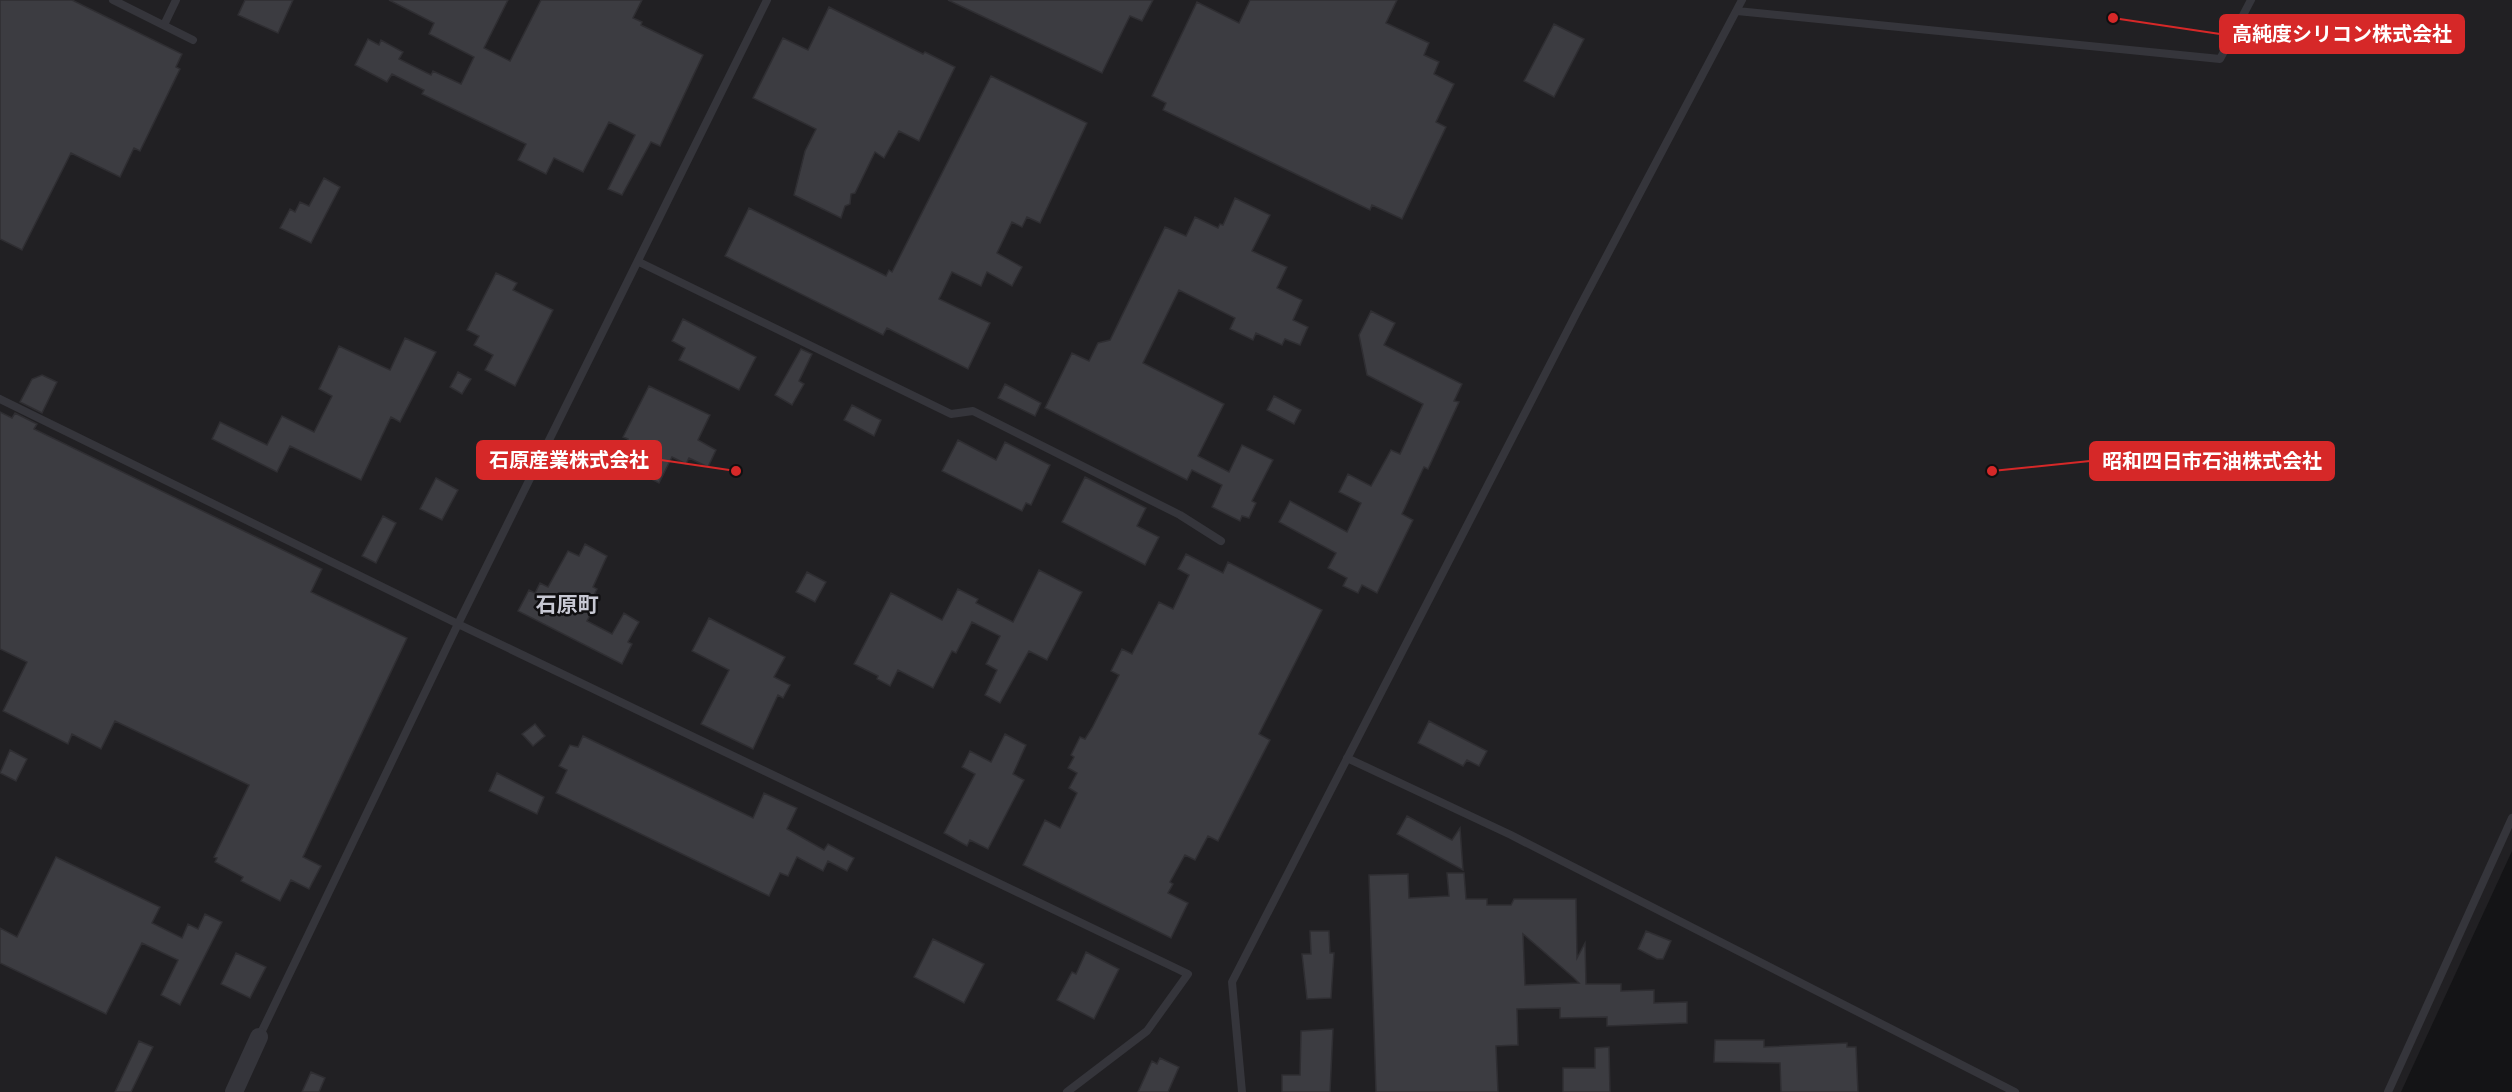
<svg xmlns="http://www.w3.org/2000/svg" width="2512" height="1092" viewBox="0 0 2512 1092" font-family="'Fira Sans','Noto Sans JP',sans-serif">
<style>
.built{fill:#212023}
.building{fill:#3c3c41;stroke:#2f2e32;stroke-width:1.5;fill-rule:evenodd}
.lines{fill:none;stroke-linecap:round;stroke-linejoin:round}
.service{stroke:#35353b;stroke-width:8}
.tertiary{stroke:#35353b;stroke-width:18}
.labels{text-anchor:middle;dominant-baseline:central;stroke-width:5;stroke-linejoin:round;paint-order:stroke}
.quarter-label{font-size:21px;font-weight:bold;fill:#c7c8d3;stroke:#100f11}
.leader{fill:none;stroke:#d62828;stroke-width:2}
.callout-dot{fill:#d62828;stroke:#100f11;stroke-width:2}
.callout{fill:#d62828;stroke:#d62828;stroke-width:2}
.callout-label{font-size:20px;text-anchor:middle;font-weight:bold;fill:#fff}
</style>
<rect width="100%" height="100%" fill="#141416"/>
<path class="built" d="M 0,0 L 2512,0 L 2512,851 L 2401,1092 L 0,1092 Z"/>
<path class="building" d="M 0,0 L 72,0 L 182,54 L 176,67 L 180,69 L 140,151 L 134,148 L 120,177 L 71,153 L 22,250 L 0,239 Z
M 245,0 L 293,0 L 278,33 L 238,15 Z
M 389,0 L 508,0 L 484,48 L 510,61 L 541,0 L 642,0 L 633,18 L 642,22 L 641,25 L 703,55 L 660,146 L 651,142 L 622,195 L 608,189 L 635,135 L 609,122 L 583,172 L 554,158 L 546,174 L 518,160 L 526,144 L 422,94 L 424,90 L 392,74 L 387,82 L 355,65 L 368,39 L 379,45 L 381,40 L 403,52 L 399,59 L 431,75 L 433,71 L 461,84 L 474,57 L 429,34 L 434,23 Z
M 948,0 L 1153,0 L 1142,21 L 1130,16 L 1102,73 Z
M 1250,0 L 1397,0 L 1386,23 L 1429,43 L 1424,55 L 1439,62 L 1434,74 L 1454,84 L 1436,122 L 1446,127 L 1402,219 L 1372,205 L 1370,210 L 1163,110 L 1166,103 L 1152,96 L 1197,2 L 1239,23 Z
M 829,7 L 923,54 L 925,52 L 955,67 L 919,141 L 899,131 L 884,158 L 875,152 L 855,193 L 851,194 L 850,204 L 845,206 L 841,218 L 794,195 L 805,151 L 816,129 L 753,98 L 783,38 L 808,50 Z
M 1554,24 L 1584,39 L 1554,97 L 1524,81 Z
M 991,76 L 1087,123 L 1040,223 L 1027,217 L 1022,227 L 1012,222 L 997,253 L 1022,267 L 1012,286 L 987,272 L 981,286 L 952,272 L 939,299 L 990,323 L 968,369 L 887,328 L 883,335 L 725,256 L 749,208 L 886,276 L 889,270 L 892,272 Z
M 324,178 L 340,187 L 311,243 L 280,228 L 290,209 L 295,212 L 300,202 L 309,206 Z
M 1235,198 L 1270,215 L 1252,251 L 1287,267 L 1277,288 L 1302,300 L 1293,320 L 1308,327 L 1300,345 L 1285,339 L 1282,345 L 1256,333 L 1253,340 L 1230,329 L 1235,318 L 1179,290 L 1143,363 L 1224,404 L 1198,456 L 1229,472 L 1242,445 L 1273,460 L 1252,501 L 1256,503 L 1249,518 L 1242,516 L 1240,521 L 1212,507 L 1222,485 L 1192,470 L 1187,480 L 1045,408 L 1072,353 L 1089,361 L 1098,343 L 1110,340 L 1165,227 L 1186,236 L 1195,217 L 1218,228 L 1220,224 L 1223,225 Z
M 496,273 L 517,283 L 513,290 L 553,310 L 515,386 L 485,370 L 493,355 L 474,345 L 479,336 L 467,330 Z
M 1371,311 L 1395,323 L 1384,345 L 1462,384 L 1454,401 L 1459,402 L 1428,469 L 1424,467 L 1402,514 L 1413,520 L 1377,593 L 1362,585 L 1358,593 L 1343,586 L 1347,578 L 1328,568 L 1336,553 L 1279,522 L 1290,501 L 1347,532 L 1361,503 L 1339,492 L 1348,474 L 1371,486 L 1391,450 L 1400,454 L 1423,404 L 1367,375 L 1359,335 Z
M 683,319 L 756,357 L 739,390 L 679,360 L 685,348 L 672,341 Z
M 405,338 L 436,352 L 400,422 L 391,417 L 361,480 L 290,446 L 277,472 L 212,439 L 220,422 L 267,445 L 282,416 L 314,432 L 332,396 L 319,389 L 339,346 L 390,370 Z
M 801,349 L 812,354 L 799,381 L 804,384 L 792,405 L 775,395 Z
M 458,372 L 471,379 L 462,394 L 450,387 Z
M 42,375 L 57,382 L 42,413 L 20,402 L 32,379 Z
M 1005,384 L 1041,403 L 1035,416 L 998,398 Z
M 649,386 L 710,415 L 698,440 L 716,450 L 708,467 L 689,458 L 686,464 L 672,457 L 659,483 L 619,462 L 628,439 L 623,437 Z
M 1274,396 L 1301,410 L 1294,424 L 1267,410 Z
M 852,405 L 881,420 L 874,436 L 844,420 Z
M 0,412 L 12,418 L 15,413 L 37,424 L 34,429 L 322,569 L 311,592 L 407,638 L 303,857 L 321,866 L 309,889 L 291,880 L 280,901 L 241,881 L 243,877 L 215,862 L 217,858 L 214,857 L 249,785 L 115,721 L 101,749 L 72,734 L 68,744 L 3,711 L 27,662 L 0,649 Z
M 958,440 L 996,460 L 1005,442 L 1050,465 L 1031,505 L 1026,503 L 1022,511 L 942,471 Z
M 1085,477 L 1146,508 L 1137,526 L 1159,537 L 1145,565 L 1062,522 Z
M 436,478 L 458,490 L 442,520 L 420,509 Z
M 383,516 L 396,523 L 376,563 L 362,556 Z
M 585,544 L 607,556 L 593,587 L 597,589 L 590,603 L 595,606 L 587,621 L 612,634 L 624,613 L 639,622 L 628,642 L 632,644 L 622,664 L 518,611 L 529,590 L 535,593 L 540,583 L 548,587 L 568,551 L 579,556 Z
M 1186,554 L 1223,573 L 1228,562 L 1322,610 L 1259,734 L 1270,740 L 1218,841 L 1208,836 L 1195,860 L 1185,855 L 1170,882 L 1173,884 L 1168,893 L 1188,903 L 1171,938 L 1023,865 L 1045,820 L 1060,828 L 1077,793 L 1069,788 L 1077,773 L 1068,768 L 1074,757 L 1071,755 L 1080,737 L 1085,739 L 1092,728 L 1119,675 L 1111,671 L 1122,649 L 1132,654 L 1159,602 L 1173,609 L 1189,575 L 1178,569 Z
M 1039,570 L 1082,592 L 1047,660 L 1029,651 L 1000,703 L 985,695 L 997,670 L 986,664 L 1000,636 L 972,622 L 956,653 L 952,651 L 933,688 L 898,670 L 890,686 L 877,679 L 878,676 L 854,664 L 891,593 L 942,620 L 958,589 L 978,599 L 976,603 L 1013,622 Z
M 807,572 L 826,582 L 815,602 L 796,592 Z
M 709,618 L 785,657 L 774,677 L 790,685 L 783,698 L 778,695 L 753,749 L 701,724 L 729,670 L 692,651 Z
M 1429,721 L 1487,751 L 1479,766 L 1467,760 L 1463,766 L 1418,743 Z
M 535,724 L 545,736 L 533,746 L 522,734 Z
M 1005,734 L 1026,745 L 1013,774 L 1024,780 L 988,849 L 970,840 L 967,846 L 944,833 L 975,774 L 962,767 L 970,751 L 991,762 Z
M 583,736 L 753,818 L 764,793 L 797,808 L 787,829 L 824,850 L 828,844 L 854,858 L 847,871 L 828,861 L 823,871 L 797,857 L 788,876 L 780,873 L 769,896 L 556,793 L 567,770 L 559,766 L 570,745 L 578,747 Z
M 10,750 L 27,759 L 16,781 L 0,773 Z
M 497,773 L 544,797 L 537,814 L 489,791 Z
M 1407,816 L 1452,840 L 1460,828 L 1463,870 L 1397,834 Z
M 56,857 L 160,907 L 152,923 L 182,938 L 188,924 L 198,929 L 205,914 L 222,922 L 180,1005 L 161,995 L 178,960 L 142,943 L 106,1014 L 0,963 L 0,928 L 17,937 Z
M 1447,873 L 1464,873 L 1466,899 L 1487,899 L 1487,905 L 1511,905 L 1514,899 L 1576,899 L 1577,958 L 1585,943 L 1586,984 L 1621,984 L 1621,991 L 1654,990 L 1654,1003 L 1687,1002 L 1687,1023 L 1607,1026 L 1607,1017 L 1560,1018 L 1560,1008 L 1517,1009 L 1518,1045 L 1496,1046 L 1498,1092 L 1376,1092 L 1369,875 L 1408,874 L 1409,898 L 1449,896 ZM 1523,934 L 1574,978 L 1579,983 L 1525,985 Z
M 1310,931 L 1329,931 L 1330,953 L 1334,953 L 1331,998 L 1307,999 L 1302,954 L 1311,954 Z
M 1646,931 L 1671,941 L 1663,959 L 1657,959 L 1638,949 Z
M 933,939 L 984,964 L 964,1003 L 914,977 Z
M 1086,952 L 1119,969 L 1094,1019 L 1057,1000 L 1072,972 L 1076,974 Z
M 236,953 L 266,967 L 250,998 L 221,984 Z
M 1333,1029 L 1330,1092 L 1282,1092 L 1282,1075 L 1300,1075 L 1301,1031 Z
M 1715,1040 L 1764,1040 L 1764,1047 L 1847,1043 L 1847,1047 L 1856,1047 L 1858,1092 L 1781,1092 L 1780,1063 L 1714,1062 Z
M 139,1041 L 153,1047 L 131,1092 L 115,1092 Z
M 1609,1047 L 1610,1092 L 1563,1092 L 1563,1068 L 1595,1068 L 1595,1048 Z
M 1160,1058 L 1179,1067 L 1168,1092 L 1138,1092 L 1152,1061 L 1157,1064 Z
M 311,1072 L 325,1078 L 319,1092 L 302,1092 Z"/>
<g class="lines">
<path class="service" d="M 113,0 L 193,40
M 1737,11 L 2220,59 L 2251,0
M 164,25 L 176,0
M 639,262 L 951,414 L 973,411 L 1180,515 L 1221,541
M 0,399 L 458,624 L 1188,974 L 1147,1031 L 1067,1092
M 1347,758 L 1511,835 L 2015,1092
M 259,1037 L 458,624 L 767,0
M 1242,1092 L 1232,982 L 1577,312 L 1742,0
M 2388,1092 L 2512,818"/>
<path class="tertiary" d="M 234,1092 L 259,1037"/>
</g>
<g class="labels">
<g class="quarter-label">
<text x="567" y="605">石原町</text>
</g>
</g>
<path class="leader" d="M2113 18L2220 34M736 471L661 460M1992 471L2090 461"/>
<g class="callout-dot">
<circle cx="2113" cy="18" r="6"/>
<circle cx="736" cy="471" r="6"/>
<circle cx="1992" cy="471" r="6"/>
</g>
<g class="callout">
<rect x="2220" y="15" width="244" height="38" rx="6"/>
<rect x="477" y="441" width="184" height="38" rx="6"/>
<rect x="2090" y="442" width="244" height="38" rx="6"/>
</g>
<g class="callout-label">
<text x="2342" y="41">高純度シリコン株式会社</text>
<text x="569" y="467">石原産業株式会社</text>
<text x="2212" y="468">昭和四日市石油株式会社</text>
</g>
</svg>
